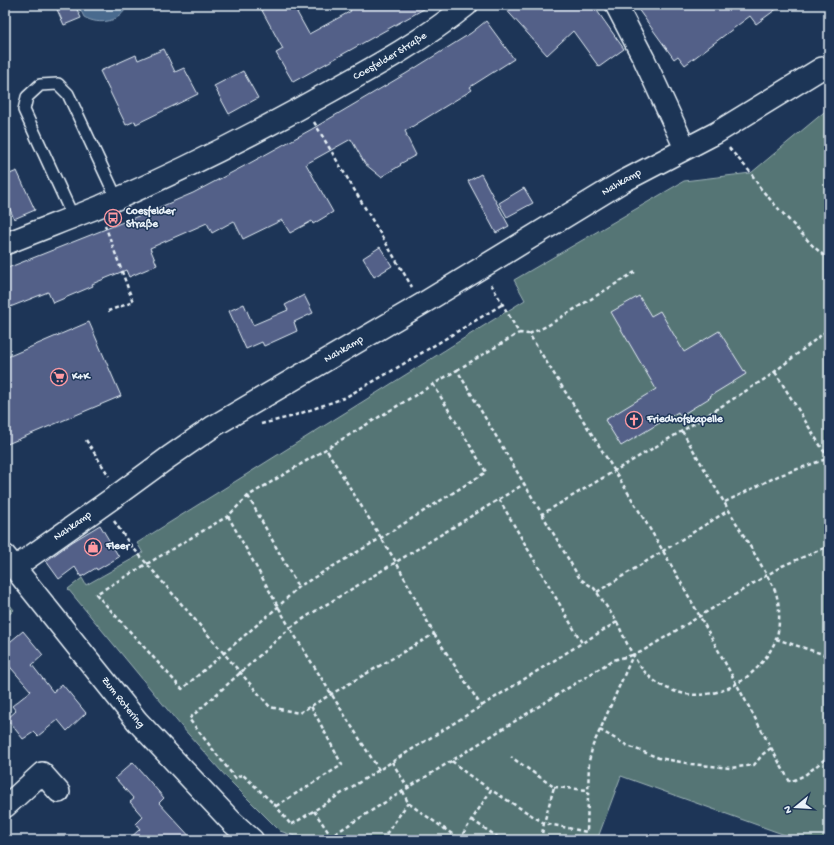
<svg xmlns="http://www.w3.org/2000/svg" width="834" height="845" viewBox="0 0 834 845" font-family="'Gochi Hand',sans-serif">
<style>
.green{fill:#547575;stroke:#9eb3b6}
.water{fill:#4a6a8e;stroke:#89a0b8}
.building{fill:#526088;stroke:#e8f1f8}
.lines{fill:none;stroke-linecap:round;stroke-linejoin:round}
.service-casing{stroke:#e8f1f8;stroke-width:14}
.minor-casing{stroke:#e8f1f8;stroke-width:24}
.tertiary-casing{stroke:#e8f1f8;stroke-width:25}
.path{stroke:#e8f1f8;stroke-width:2.5;stroke-dasharray:4 3;stroke-linecap:butt}
.service{stroke:#1d3557;stroke-width:11}
.minor{stroke:#1d3557;stroke-width:21}
.tertiary{stroke:#1d3557;stroke-width:22}
.labels{text-anchor:middle;dominant-baseline:central;stroke-width:3;stroke-linejoin:round;paint-order:stroke}
.street-label{font-size:11px;fill:#e8f1f8;stroke:#1d3557}
.poi-label{font-size:11px;font-weight:bold;fill:#e8f1f8;stroke:#1d3557;text-anchor:start}
</style>
<rect width="100%" height="100%" fill="#1d3557"/>
<filter id="ink" filterUnits="userSpaceOnUse"><feTurbulence type="fractalNoise" baseFrequency=".025" numOctaves="2"/><feDisplacementMap in="SourceGraphic" scale="8" xChannelSelector="R" yChannelSelector="G"/><feConvolveMatrix kernelMatrix="1 2 1 2 8 2 1 2 1" color-interpolation-filters="sRGB"/></filter>
<g filter="url(#ink)">
<path class="green" d="M 829,108 L 829,840 L 799,840 L 621,776 L 597,840 L 306,840 L 280,831 L 229,780 L 181,726 L 68,589 L 82,578 L 86,585 L 143,553 L 137,543 L 525,300 L 514,280 L 684,181 L 751,173 Z
M 5,599 L 14,610 L 5,618 Z"/>
<path class="water" d="M 78,5 L 127,5 C 122,22 99,26 84,17 Z"/>
<path class="building" d="M 55,5 L 75,5 L 81,18 L 64,25 Z
M 259,5 L 293,5 L 309,34 L 351,11 L 347,5 L 431,5 L 293,82 L 276,53 L 283,49 Z
M 502,5 L 593,5 L 624,49 L 599,67 L 573,31 L 547,55 Z
M 635,5 L 782,5 L 756,24 L 750,16 L 685,65 L 678,56 L 674,59 Z
M 486,21 L 514,59 L 470,87 L 472,90 L 405,131 L 407,135 L 406,135 L 416,155 L 400,164 L 401,165 L 381,177 L 365,164 L 351,139 L 306,164 L 333,212 L 313,224 L 312,221 L 290,233 L 282,220 L 243,239 L 234,221 L 212,233 L 207,223 L 150,248 L 157,265 L 129,277 L 126,270 L 92,284 L 93,286 L 53,303 L 48,292 L 5,309 L 5,269 L 151,211 L 193,193 L 250,163 L 312,129 L 407,73 L 471,33 Z
M 164,49 L 175,72 L 184,68 L 198,94 L 136,124 L 135,121 L 126,125 L 100,71 L 136,55 L 138,60 Z
M 243,71 L 258,98 L 229,114 L 214,86 Z
M 17,171 L 35,210 L 14,219 L 9,207 L 5,209 L 5,176 Z
M 481,174 L 509,226 L 496,233 L 468,181 Z
M 524,188 L 533,203 L 507,217 L 499,203 Z
M 380,247 L 392,266 L 374,277 L 363,258 Z
M 304,295 L 313,313 L 294,322 L 297,331 L 264,346 L 262,342 L 246,349 L 229,311 L 244,304 L 253,325 L 288,310 L 285,305 Z
M 639,296 L 651,316 L 660,311 L 684,352 L 719,331 L 746,374 L 710,396 L 711,397 L 680,416 L 678,412 L 621,446 L 605,420 L 656,389 L 611,312 Z
M 89,322 L 121,396 L 5,445 L 5,358 Z
M 100,525 L 119,557 L 97,570 L 96,568 L 81,577 L 75,567 L 59,579 L 46,561 L 72,542 Z
M 23,631 L 43,655 L 32,665 L 53,692 L 62,684 L 86,713 L 67,731 L 58,720 L 38,736 L 34,732 L 23,739 L 7,719 L 16,711 L 12,706 L 31,691 L 5,661 L 5,646 Z
M 133,762 L 164,798 L 159,803 L 193,840 L 128,840 L 140,829 L 136,824 L 143,817 L 130,802 L 134,799 L 115,778 Z"/>
<g class="lines">
<g class="service-casing">
<path id="service" d="M 73,217 L 24,110 L 27,97 L 40,85 L 58,84 L 68,94 L 117,199"/>
</g>
<g class="minor-casing">
<g id="minor">
<path d="M 616,5 L 644,59 L 685,148"/>
<path id="s1" d="M 5,244 C 37,231 69,219 101,206 C 179,172 257,133 331,91 C 378,65 425,39 467,5"/>
<path id="s2" d="M 14,568 L 120,493 L 169,457 L 214,426 L 422,304 L 622,182 L 716,133 L 822,68"/>
<path d="M 5,807 L 42,773 L 59,792"/>
</g>
</g>
<g class="tertiary-casing">
<g id="tertiary">
<path id="s3" d="M 5,556 L 137,721 L 232,822 L 252,840"/>
</g>
</g>
<path class="path" d="M 314,122 L 412,287
M 729,148 L 751,173 L 761,189 L 776,206 L 813,246 L 829,260
M 105,225 L 133,302 L 108,311
M 491,284 L 519,333 L 529,334 C 574,406 620,478 663,551 C 707,627 747,705 790,782 L 805,775 L 829,756
M 529,334 L 547,326 L 635,272
M 457,370 L 519,333
M 775,372 L 828,458
M 433,384 L 486,472 L 381,538 L 298,587 L 279,606 L 182,689 L 96,594 L 228,516 L 248,496 L 457,370 L 542,514 L 682,431 L 768,377 L 829,329
M 261,424 L 290,417 L 344,398 L 390,372 L 503,304
M 86,440 L 109,476
M 248,496 L 298,587
M 725,502 L 778,476 L 829,458
M 542,514 L 580,579 L 594,588 L 617,622 L 582,643
M 228,516 L 290,628 L 189,719 L 236,779 L 242,774 L 276,806 L 291,825 L 582,643 L 499,499
M 114,521 L 129,543 L 270,707 L 299,713 L 434,634 L 396,562 L 326,449
M 597,592 L 729,510
M 617,622 C 627,643 636,668 656,682 C 690,705 731,695 758,667 C 765,659 772,650 776,639 C 780,629 780,607 777,597 C 776,590 770,582 767,575 L 682,431
M 434,634 L 482,707
M 776,639 L 829,656
M 771,748 L 763,754 L 754,765 L 730,768 L 691,764 L 659,758 L 628,746 L 600,730 L 633,655 L 641,652 L 782,566 L 829,546
M 452,761 L 466,773 L 491,790
M 392,762 L 408,788
M 379,770 L 290,628 L 309,615 L 524,484
M 554,787 L 588,790
M 403,791 L 408,803 L 459,839
M 276,806 L 342,765 L 311,706
M 314,811 L 331,836 L 613,660 L 633,655
M 472,820 L 502,840
M 325,840 L 331,836 L 338,840
M 382,840 L 408,803
M 459,840 L 491,790 L 544,823 L 554,787 L 511,757
M 541,840 L 544,823 L 587,832 L 589,761 L 593,745 L 600,730"/>
<use href="#service" class="service"/>
<use href="#minor" class="minor"/>
<use href="#tertiary" class="tertiary"/>
</g>
</g>
<defs>
<g id="bus-ring" transform="scale(0.9)"><circle r="9.5" fill="#1d3557" stroke="#ff9aa2" stroke-width="1.5"/><path d="M-5-6H5V4H4V6H2V4H-2V6H-4V4H-5ZM-3.5-4V0h7V-4ZM-3.5 1.2v1.5H-2V1.2ZM2 1.2v1.5H3.5V1.2Z" fill="#ff9aa2"/></g>
<g id="supermarket-ring" transform="scale(0.9)"><circle r="9.5" fill="#1d3557" stroke="#ff9aa2" stroke-width="1.5"/><path d="M-6-5.5h2.5l.6 2H6L4.5 2H-2.5L-4.4-4H-6ZM-1.5 3.2a1.3 1.3 0 1 0 .1 0ZM3 3.2a1.3 1.3 0 1 0 .1 0Z" fill="#ff9aa2"/></g>
<g id="church-ring" transform="scale(0.9)"><circle r="9.5" fill="#1d3557" stroke="#ff9aa2" stroke-width="1.5"/><path d="M-1.2-6h2.4v3.5h3.3v2.4h-3.3V6h-2.4V-.1h-3.3v-2.4h3.3Z" fill="#ff9aa2"/></g>
<g id="shop-ring" transform="scale(0.9)"><circle r="9.5" fill="#1d3557" stroke="#ff9aa2" stroke-width="1.5"/><path d="M-5-2.5h2.3a2.7 3.5 0 0 1 5.4 0H5L5.5 6h-11ZM-1.5-2.5h3a1.5 2.3 0 0 0-3 0Z" fill="#ff9aa2"/></g>
</defs>
<g fill-rule="evenodd">
<use href="#bus-ring" x="113" y="218"/>
<use href="#supermarket-ring" x="59" y="377"/>
<use href="#church-ring" x="634" y="420"/>
<use href="#shop-ring" x="93" y="547"/>
</g>
<g class="labels">
<g class="street-label">
<text stroke="none"><textPath href="#s1" startOffset="429">Coesfelder Straße</textPath></text>
<text stroke="none"><textPath href="#s2" startOffset="720">Nahkamp</textPath></text>
<text stroke="none"><textPath href="#s2" startOffset="396">Nahkamp</textPath></text>
<text stroke="none"><textPath href="#s2" startOffset="72">Nahkamp</textPath></text>
<text stroke="none"><textPath href="#s3" startOffset="188">Zum Rotering</textPath></text>
</g>
<g class="poi-label">
<text x="126" y="212">Coesfelder<tspan x="126" dy="13">Straße</tspan></text>
<text x="72" y="377">K+K</text>
<text x="647" y="420">Friedhofskapelle</text>
<text x="106" y="547">Fleer</text>
</g>
</g>
<rect width="834" height="845" fill="none" stroke="#1d3557" stroke-width="20"/>
<rect x="10" y="10" width="814" height="825" fill="none" stroke="#e8f1f8" stroke-width="1.5" filter="url(#ink)"/>
<g transform="translate(796 807) rotate(252)" stroke="#1d3557" stroke-width="3" paint-order="stroke">
<path d="M0-3L7 15L0 10L-7 15Z" fill="#e8f1f8"/>
<text y="-6" font-size="11" font-weight="bold" text-anchor="middle" fill="#e8f1f8">N</text>
</g>
</svg>
